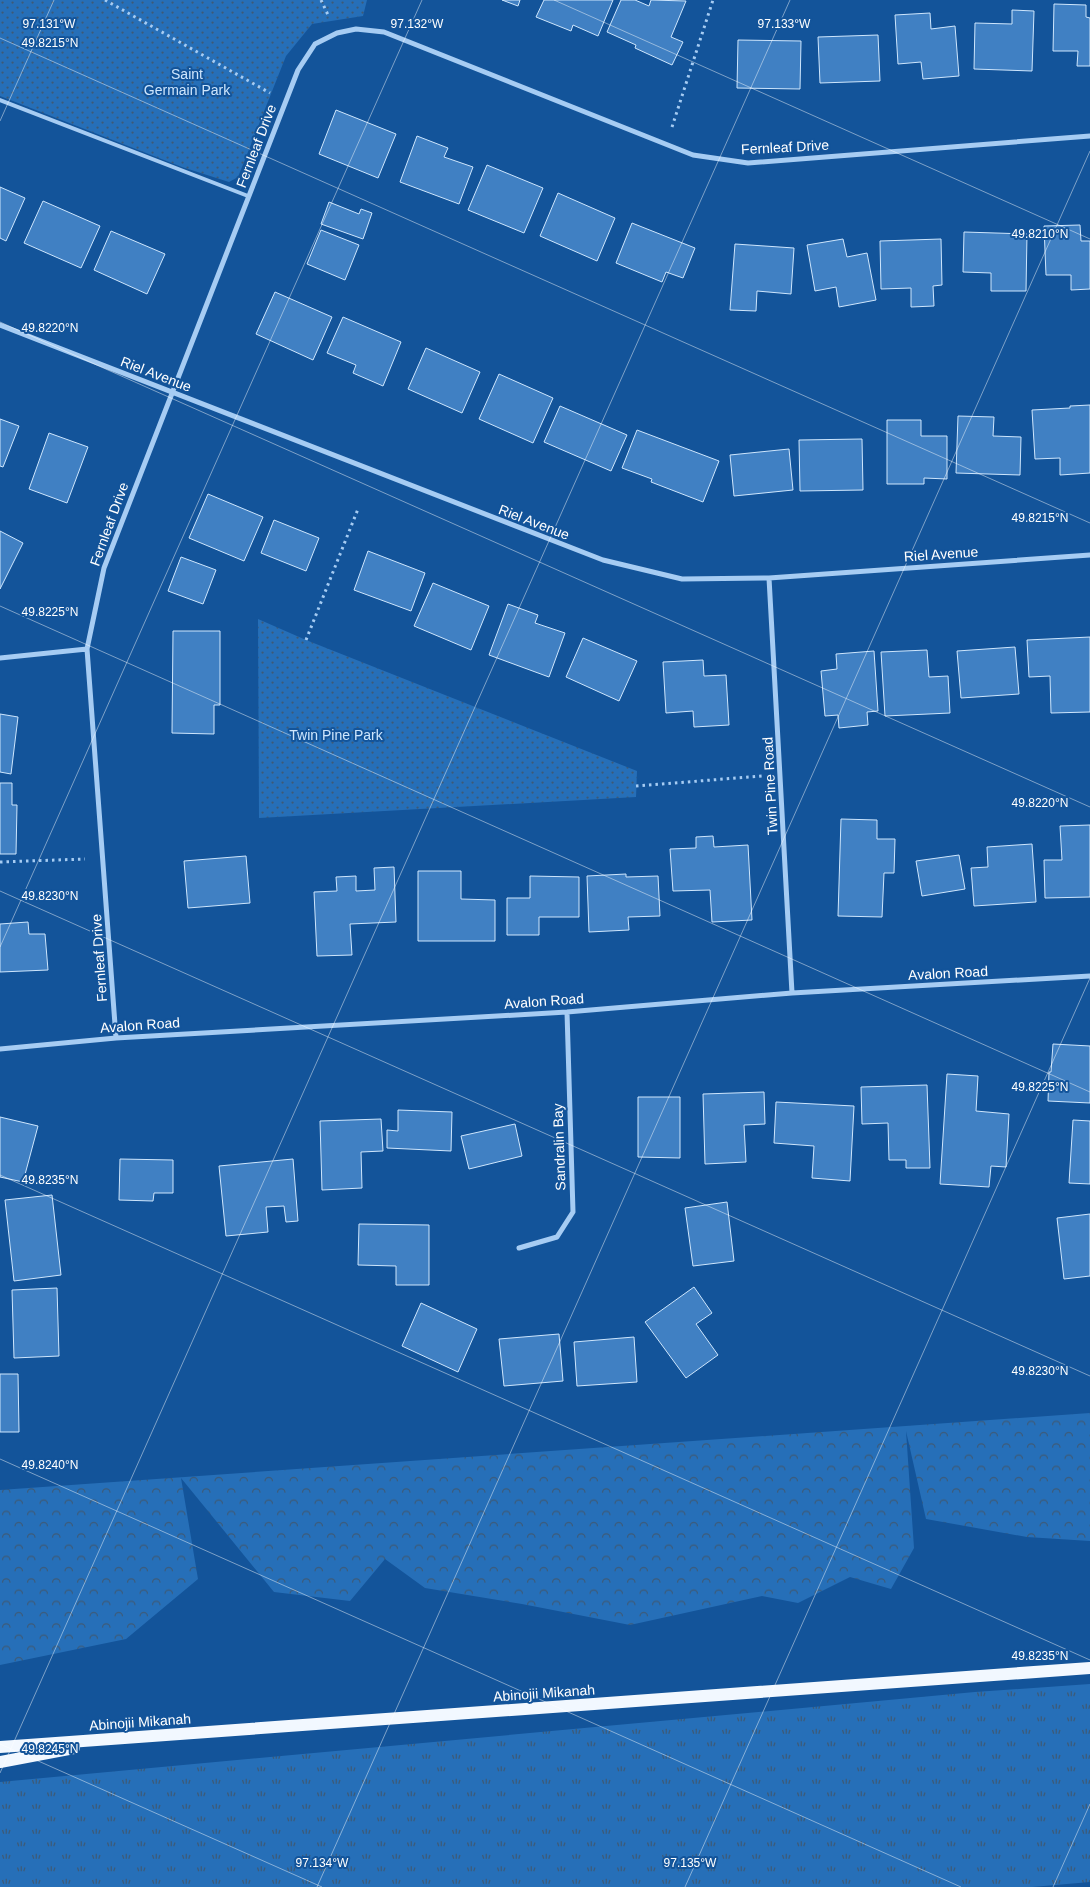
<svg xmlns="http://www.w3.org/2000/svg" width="1090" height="1887" viewBox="0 0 1090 1887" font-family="Helvetica,sans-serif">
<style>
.grass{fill:url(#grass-tufts)}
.forest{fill:url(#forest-crowns)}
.park{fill:url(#park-dots)}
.building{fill:#4080c3;stroke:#cee6fd}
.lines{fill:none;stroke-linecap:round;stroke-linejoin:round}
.path{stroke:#a6ccf3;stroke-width:3;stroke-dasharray:2.5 4;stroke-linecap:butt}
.service{stroke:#a6ccf3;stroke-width:4}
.minor{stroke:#a6ccf3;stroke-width:5}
.primary{stroke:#f2f8ff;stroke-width:12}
.ticks{fill:none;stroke:#fff;stroke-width:1;stroke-opacity:0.45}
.labels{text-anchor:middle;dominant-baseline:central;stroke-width:4;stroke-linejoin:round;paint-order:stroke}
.park-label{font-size:14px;fill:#cee6fd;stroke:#13549a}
.street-label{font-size:14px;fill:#fff;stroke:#13549a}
.ticks-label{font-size:12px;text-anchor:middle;fill:#fff;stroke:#13549a;stroke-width:4;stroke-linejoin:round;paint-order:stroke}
</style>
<defs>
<pattern id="grass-tufts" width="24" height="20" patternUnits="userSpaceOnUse" patternTransform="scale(1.25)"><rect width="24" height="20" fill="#266fb8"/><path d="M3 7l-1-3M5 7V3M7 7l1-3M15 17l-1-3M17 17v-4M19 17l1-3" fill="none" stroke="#3d5a77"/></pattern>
<pattern id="forest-crowns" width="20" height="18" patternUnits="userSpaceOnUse" patternTransform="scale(1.25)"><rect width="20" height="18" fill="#266fb8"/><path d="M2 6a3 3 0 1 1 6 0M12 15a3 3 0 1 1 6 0" fill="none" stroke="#3d5a77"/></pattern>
<pattern id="park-dots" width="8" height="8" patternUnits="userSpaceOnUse" patternTransform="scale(1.25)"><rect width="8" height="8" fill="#266fb8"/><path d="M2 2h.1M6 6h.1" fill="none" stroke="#3d5a77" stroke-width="1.8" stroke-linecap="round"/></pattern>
</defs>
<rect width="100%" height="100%" fill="#13549a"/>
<path class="grass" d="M 1090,1684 L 1090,1882 L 1032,1887 L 0,1887 L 0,1782 L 975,1692 Z"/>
<path class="forest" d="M 1090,1413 L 1090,1541 L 1027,1537 L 926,1519 L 906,1431 L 914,1548 L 891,1589 L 850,1577 L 798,1603 L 762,1596 L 630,1625 L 522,1604 L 425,1588 L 385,1559 L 350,1601 L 274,1592 L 181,1478 L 198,1579 L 126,1639 L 0,1665 L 0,1490 Z"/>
<path class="park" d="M 0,0 L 367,0 L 363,16 L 312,24 L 286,56 L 238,177 L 229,182 L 182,167 L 0,96 Z
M 258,619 L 306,640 L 637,771 L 636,797 L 259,818 Z"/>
<path class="building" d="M 502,0 L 520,0 L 518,6 Z
M 544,0 L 613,0 L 598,36 L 573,25 L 571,31 L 536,17 Z
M 621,0 L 635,0 L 649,6 L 651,0 L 686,1 L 671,37 L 683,42 L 672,65 L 635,48 L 636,45 L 607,32 Z
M 1054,4 L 1086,5 L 1086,17 L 1090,18 L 1090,66 L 1077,66 L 1078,51 L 1053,51 Z
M 1012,10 L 1034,11 L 1032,71 L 974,69 L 975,23 L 1012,24 Z
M 930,13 L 931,29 L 955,26 L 959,76 L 923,79 L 921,62 L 898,64 L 895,15 Z
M 878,35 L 880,81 L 820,83 L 818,37 Z
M 738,40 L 801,41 L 800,89 L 737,88 Z
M 336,110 L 396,134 L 378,178 L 319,154 Z
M 417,136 L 448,148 L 444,157 L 473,167 L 459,204 L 400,182 Z
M 487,165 L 543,188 L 524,233 L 468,210 Z
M 0,187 L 25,198 L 6,241 L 0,238 Z
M 558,193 L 615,218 L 597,261 L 540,236 Z
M 43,201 L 100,226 L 81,268 L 24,243 Z
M 329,202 L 359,214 L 361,209 L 372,213 L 363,239 L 321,224 Z
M 632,223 L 695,248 L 683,278 L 666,272 L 662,282 L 616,263 Z
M 1080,225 L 1081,241 L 1090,241 L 1090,289 L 1071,290 L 1071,275 L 1046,275 L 1044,226 Z
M 321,230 L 359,245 L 345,280 L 307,264 Z
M 111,231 L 165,254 L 147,294 L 94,270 Z
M 964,232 L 1027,234 L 1026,291 L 991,291 L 991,273 L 963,272 Z
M 843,239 L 847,257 L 867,253 L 876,300 L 839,307 L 836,287 L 815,291 L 807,245 Z
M 941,239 L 942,285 L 933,286 L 934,306 L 911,307 L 911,288 L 881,289 L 880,241 Z
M 735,244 L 794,248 L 791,294 L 757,291 L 756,311 L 730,310 Z
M 275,292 L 332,317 L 313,360 L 256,334 Z
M 343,317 L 401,342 L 383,386 L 353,373 L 356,365 L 327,353 Z
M 426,348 L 480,372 L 462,413 L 408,389 Z
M 499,374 L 553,398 L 533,443 L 479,419 Z
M 1090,405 L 1090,473 L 1060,475 L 1060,458 L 1035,459 L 1032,410 L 1070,408 L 1070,406 Z
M 560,406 L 627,435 L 611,471 L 544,442 Z
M 958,416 L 994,417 L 993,436 L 1021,437 L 1020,475 L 956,473 Z
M 0,419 L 19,426 L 3,467 L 0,466 Z
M 887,420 L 921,420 L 921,436 L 947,436 L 947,479 L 924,478 L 924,484 L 887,484 Z
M 637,430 L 719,461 L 703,502 L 651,482 L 652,479 L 622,468 Z
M 49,433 L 88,447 L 67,503 L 29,489 Z
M 862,439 L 863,490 L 800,491 L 799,440 Z
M 789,449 L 793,490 L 734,496 L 730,455 Z
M 208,494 L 263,517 L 244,561 L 189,538 Z
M 274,520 L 319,538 L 306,571 L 261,553 Z
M 0,531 L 23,543 L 0,589 Z
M 368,551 L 425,573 L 411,611 L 354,590 Z
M 181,557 L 216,570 L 203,604 L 168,591 Z
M 433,583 L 489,606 L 471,650 L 414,626 Z
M 508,604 L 538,615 L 535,623 L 565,633 L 549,677 L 489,655 Z
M 173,631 L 220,631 L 220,705 L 214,705 L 214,734 L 172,733 Z
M 1090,637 L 1090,712 L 1051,713 L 1050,676 L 1029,677 L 1027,640 Z
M 583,638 L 637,661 L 619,701 L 566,677 Z
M 1015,647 L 1019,694 L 961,698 L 957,651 Z
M 927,650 L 929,677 L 948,676 L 950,713 L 885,716 L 881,652 Z
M 874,651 L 878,711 L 867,712 L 868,725 L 839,728 L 838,715 L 825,716 L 821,671 L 837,669 L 836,654 Z
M 703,660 L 704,676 L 726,675 L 729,725 L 694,727 L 693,711 L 666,713 L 663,662 Z
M 0,714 L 18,717 L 11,774 L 0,772 Z
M 0,783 L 12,783 L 12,805 L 17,805 L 16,854 L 0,854 Z
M 841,819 L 877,820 L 877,839 L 895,839 L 894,873 L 884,873 L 882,917 L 838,916 Z
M 1090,825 L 1090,897 L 1045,898 L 1044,860 L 1062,860 L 1060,826 Z
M 713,836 L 714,847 L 748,845 L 752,920 L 712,922 L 710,890 L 673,891 L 670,849 L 696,848 L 696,837 Z
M 1032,844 L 1036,902 L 974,906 L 971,868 L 988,867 L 987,847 Z
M 959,855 L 965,889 L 922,896 L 916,861 Z
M 246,856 L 250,903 L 188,908 L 184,861 Z
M 394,867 L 396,922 L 350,924 L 352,955 L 317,956 L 314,892 L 337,891 L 336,877 L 356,876 L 356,891 L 375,890 L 374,868 Z
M 418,871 L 461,871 L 461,899 L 495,900 L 495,941 L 418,941 Z
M 626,874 L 626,877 L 658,876 L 660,916 L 628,917 L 629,930 L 589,932 L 587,876 Z
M 530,876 L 579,877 L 579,917 L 539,917 L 539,935 L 507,935 L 507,898 L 530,898 Z
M 28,922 L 29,934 L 45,934 L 48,970 L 0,972 L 0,924 Z
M 1053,1044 L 1090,1046 L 1090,1103 L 1048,1101 L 1049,1072 L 1051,1072 Z
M 947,1074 L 978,1076 L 976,1111 L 1009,1114 L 1006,1167 L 991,1166 L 989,1187 L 940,1184 Z
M 927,1085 L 930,1168 L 906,1168 L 906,1160 L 889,1160 L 888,1123 L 862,1124 L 861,1087 Z
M 764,1092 L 765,1124 L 744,1125 L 746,1162 L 705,1164 L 703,1094 Z
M 638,1097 L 680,1097 L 680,1158 L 638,1157 Z
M 776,1102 L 854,1106 L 850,1181 L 812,1178 L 814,1146 L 774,1143 Z
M 398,1110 L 452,1112 L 451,1151 L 387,1148 L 387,1130 L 398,1131 Z
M 0,1117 L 38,1126 L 23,1182 L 0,1177 Z
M 381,1119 L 383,1151 L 361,1152 L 362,1188 L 322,1190 L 320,1121 Z
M 1073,1120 L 1090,1121 L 1090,1184 L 1069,1183 Z
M 515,1124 L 522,1156 L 469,1169 L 461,1136 Z
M 120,1159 L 173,1160 L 173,1193 L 154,1193 L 153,1201 L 119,1200 Z
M 293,1159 L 298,1221 L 286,1222 L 284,1206 L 266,1207 L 268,1232 L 226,1236 L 219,1166 Z
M 52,1195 L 61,1275 L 14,1281 L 5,1200 Z
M 727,1202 L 734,1261 L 693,1266 L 685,1208 Z
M 1090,1214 L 1090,1276 L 1064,1279 L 1057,1218 Z
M 359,1224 L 429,1225 L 429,1285 L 396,1285 L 396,1266 L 358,1265 Z
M 694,1287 L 712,1313 L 696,1324 L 718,1355 L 686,1378 L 645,1322 Z
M 57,1288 L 59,1356 L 14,1358 L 12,1290 Z
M 421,1303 L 477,1329 L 458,1372 L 402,1346 Z
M 559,1334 L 563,1381 L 504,1386 L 499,1339 Z
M 634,1337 L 637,1382 L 577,1386 L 574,1342 Z
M 0,1374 L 18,1374 L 19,1432 L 0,1432 Z"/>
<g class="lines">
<path class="path" d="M 105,0 L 270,93
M 321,0 L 329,17
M 672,127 L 713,0
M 306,640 L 358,509
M 636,786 L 762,776
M 0,862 L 85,859"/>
<path class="service" d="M 0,100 L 248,196"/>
<path class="minor" d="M 0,325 L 603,560 L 682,579 L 769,578 L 1090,555
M 769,578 L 792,993
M 0,658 L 87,649
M 116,1038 L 87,649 L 104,568 L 298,70 L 315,44 L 337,33 L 356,29 L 384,32 L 693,155 L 748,163 L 1090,136
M 0,1049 L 116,1038 L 567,1012 L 792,993 L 1090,976
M 519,1248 L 557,1237 L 573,1212 L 567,1012"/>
<path class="primary" d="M 0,1747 L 1090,1668
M 0,1762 L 74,1748"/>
</g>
<path class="ticks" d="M 554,0 L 1090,239M 0,38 L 1090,523M 0,121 L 54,0M 0,322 L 1090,807M 0,606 L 1090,1092M 0,891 L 1090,1376M 0,947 L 422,0M 0,1175 L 1090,1660M 0,1459 L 961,1887M 0,1744 L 322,1887M 0,1773 L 790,0M 317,1887 L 1090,151M 685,1887 L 1090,978M 1053,1887 L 1090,1804"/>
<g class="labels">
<g class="park-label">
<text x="187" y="74">Saint<tspan x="187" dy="16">Germain Park</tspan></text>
<text x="336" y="735">Twin Pine Park</text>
</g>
<g class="street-label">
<text transform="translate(256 146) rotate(-69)">Fernleaf Drive</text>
<text transform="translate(785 147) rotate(-3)">Fernleaf Drive</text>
<text transform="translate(156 374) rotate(21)">Riel Avenue</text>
<text transform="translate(534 522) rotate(21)">Riel Avenue</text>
<text transform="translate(109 524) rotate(-70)">Fernleaf Drive</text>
<text transform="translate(941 554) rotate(-4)">Riel Avenue</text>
<text transform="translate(770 786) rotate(-93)">Twin Pine Road</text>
<text transform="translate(99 958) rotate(-94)">Fernleaf Drive</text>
<text transform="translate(948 973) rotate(-3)">Avalon Road</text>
<text transform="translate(544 1001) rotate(-4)">Avalon Road</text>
<text transform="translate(140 1025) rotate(-4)">Avalon Road</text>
<text transform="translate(559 1147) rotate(-92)">Sandralin Bay</text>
<text transform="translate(544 1693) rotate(-4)">Abinojii Mikanah</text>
<text transform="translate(140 1722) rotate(-4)">Abinojii Mikanah</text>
</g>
</g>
<g class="ticks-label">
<text x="49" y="28">97.131°W</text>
<text x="417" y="28">97.132°W</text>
<text x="784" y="28">97.133°W</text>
<text x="50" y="47">49.8215°N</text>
<text x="1040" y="238">49.8210°N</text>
<text x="50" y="332">49.8220°N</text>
<text x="1040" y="522">49.8215°N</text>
<text x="50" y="616">49.8225°N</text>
<text x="1040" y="807">49.8220°N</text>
<text x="50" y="900">49.8230°N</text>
<text x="1040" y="1091">49.8225°N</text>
<text x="50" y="1184">49.8235°N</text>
<text x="1040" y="1375">49.8230°N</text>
<text x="50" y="1469">49.8240°N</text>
<text x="1040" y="1660">49.8235°N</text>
<text x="50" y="1753">49.8245°N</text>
<text x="322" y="1867">97.134°W</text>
<text x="690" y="1867">97.135°W</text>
</g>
</svg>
